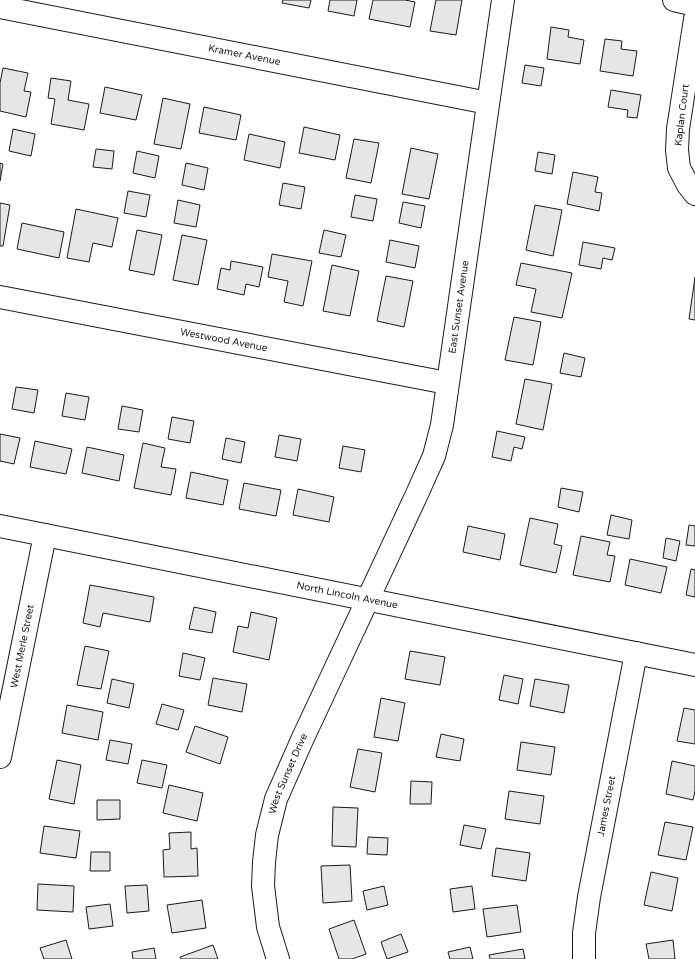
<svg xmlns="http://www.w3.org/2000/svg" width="695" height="959" viewBox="0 0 695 959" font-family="'Varela Round',sans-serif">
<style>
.building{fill:#e6e6e6;stroke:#1a1a1a}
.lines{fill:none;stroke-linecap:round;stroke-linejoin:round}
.minor-casing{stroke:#1a1a1a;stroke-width:24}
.minor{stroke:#fff;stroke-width:22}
.labels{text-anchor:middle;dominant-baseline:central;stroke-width:3;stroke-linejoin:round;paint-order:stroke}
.street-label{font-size:10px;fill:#1a1a1a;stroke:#fff}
</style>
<rect width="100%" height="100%" fill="#fff"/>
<path class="building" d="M 283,0 L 311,0 L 309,8 L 282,3 Z
M 330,0 L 357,0 L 354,16 L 328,11 Z
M 373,0 L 405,0 L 415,2 L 410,27 L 369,19 Z
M 436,0 L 462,0 L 456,35 L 430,31 Z
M 551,27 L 569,30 L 568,37 L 584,40 L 580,64 L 547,59 Z
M 605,39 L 622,41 L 621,49 L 637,51 L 633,76 L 600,71 Z
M 525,65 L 544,68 L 541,86 L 522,83 Z
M 3,68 L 28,73 L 24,91 L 31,92 L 26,117 L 0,111 L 0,83 Z
M 51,78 L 71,81 L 68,100 L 89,104 L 84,130 L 51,124 L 55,99 L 48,98 Z
M 105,87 L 142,95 L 136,120 L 100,113 Z
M 611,90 L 641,95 L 637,118 L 627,117 L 628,110 L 608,107 Z
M 163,98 L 190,104 L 181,149 L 154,144 Z
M 204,107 L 241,115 L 236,140 L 199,133 Z
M 304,127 L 340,135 L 335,160 L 299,153 Z
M 13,129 L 35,134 L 31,156 L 9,151 Z
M 249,134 L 285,142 L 280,168 L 244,160 Z
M 354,139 L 379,143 L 371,183 L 346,178 Z
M 411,148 L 438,154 L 429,199 L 402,194 Z
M 96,149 L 114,151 L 112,169 L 93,167 Z
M 137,151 L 159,156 L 155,178 L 133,173 Z
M 538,152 L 555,155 L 552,174 L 535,171 Z
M 0,163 L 3,164 L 0,181 Z
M 186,163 L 208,168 L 204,190 L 182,185 Z
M 573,172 L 598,177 L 595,192 L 602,193 L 599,211 L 567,204 Z
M 283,183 L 305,187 L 301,209 L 279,205 Z
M 128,191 L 150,195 L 146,217 L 124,213 Z
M 355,195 L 377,199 L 373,221 L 351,217 Z
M 178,200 L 200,205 L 196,227 L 174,223 Z
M 403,202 L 425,206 L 421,228 L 399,223 Z
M 0,203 L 10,205 L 3,246 L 0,246 Z
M 535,205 L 562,210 L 553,256 L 526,250 Z
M 76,209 L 118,218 L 112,247 L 93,243 L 89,262 L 67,258 Z
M 22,223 L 64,232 L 59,258 L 17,249 Z
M 137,230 L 162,235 L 154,275 L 129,270 Z
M 324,230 L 346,235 L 341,257 L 319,253 Z
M 182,235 L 207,240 L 198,285 L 173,280 Z
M 390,240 L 419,246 L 415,268 L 386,262 Z
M 583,242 L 615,248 L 612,260 L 603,258 L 601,269 L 579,265 Z
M 272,254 L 312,261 L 303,306 L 284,302 L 288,281 L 268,277 Z
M 231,261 L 263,267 L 259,287 L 246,284 L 244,295 L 217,289 L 221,268 L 230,270 Z
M 521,263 L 572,273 L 562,318 L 531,312 L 536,289 L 516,285 Z
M 332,265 L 359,271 L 350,316 L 323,311 Z
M 386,276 L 413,281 L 404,327 L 377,321 Z
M 695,277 L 695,320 L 689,319 Z
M 514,317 L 541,322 L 533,365 L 505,360 Z
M 564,353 L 585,358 L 581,377 L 560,373 Z
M 525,379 L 552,384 L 543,430 L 516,424 Z
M 16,387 L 38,390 L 34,413 L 12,409 Z
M 66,393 L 89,397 L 85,420 L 62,416 Z
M 122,406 L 143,410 L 139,432 L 118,429 Z
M 172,417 L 194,421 L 190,443 L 168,439 Z
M 497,431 L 525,437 L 522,449 L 514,447 L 511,461 L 492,457 Z
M 0,434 L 20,438 L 14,464 L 0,461 Z
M 279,435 L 301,439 L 297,461 L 275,457 Z
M 226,438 L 245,442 L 241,463 L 222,459 Z
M 35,441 L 72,449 L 66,474 L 30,467 Z
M 143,443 L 165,448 L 161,467 L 176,469 L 171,495 L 134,488 Z
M 343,446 L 365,450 L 361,472 L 339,468 Z
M 87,447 L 124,455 L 119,481 L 82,473 Z
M 191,472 L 228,480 L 223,505 L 186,498 Z
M 244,483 L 281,490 L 276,516 L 239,509 Z
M 561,488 L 583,492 L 579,512 L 558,507 Z
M 298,489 L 334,497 L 329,522 L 293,515 Z
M 611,515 L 632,520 L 629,539 L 607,535 Z
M 530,518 L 558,524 L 554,544 L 562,546 L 556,573 L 520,565 Z
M 689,525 L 695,526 L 695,546 L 686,545 Z
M 468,526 L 505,534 L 500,560 L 463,552 Z
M 581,536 L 610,542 L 607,555 L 615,556 L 610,582 L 573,575 Z
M 666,538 L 680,541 L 676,561 L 663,558 Z
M 630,559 L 667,567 L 661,593 L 625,585 Z
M 691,569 L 695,570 L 695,597 L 686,595 Z
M 90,585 L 154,597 L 150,622 L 103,613 L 100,627 L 83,623 Z
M 194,607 L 216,612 L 212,633 L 189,629 Z
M 251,612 L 277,618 L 269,660 L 233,652 L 238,626 L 248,628 Z
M 85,646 L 109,651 L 101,689 L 77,685 Z
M 410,651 L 445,657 L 440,685 L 405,679 Z
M 183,653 L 205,658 L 200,680 L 179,676 Z
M 504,675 L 523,679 L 518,704 L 499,700 Z
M 213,678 L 247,684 L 242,712 L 208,705 Z
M 112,679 L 134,684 L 129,708 L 107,703 Z
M 535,679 L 569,685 L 564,713 L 530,706 Z
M 381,698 L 405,703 L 398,741 L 374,737 Z
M 162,704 L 184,710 L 178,730 L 156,724 Z
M 67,705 L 103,712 L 98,740 L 62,733 Z
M 684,708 L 695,710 L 695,744 L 677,741 Z
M 195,726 L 228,737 L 220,764 L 186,752 Z
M 441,734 L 464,739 L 460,761 L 436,757 Z
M 110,740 L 132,744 L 128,764 L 106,760 Z
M 521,742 L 555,747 L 551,775 L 517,770 Z
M 358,749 L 382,753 L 375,792 L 350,787 Z
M 57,760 L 81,765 L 74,804 L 49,799 Z
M 142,760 L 167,765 L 162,788 L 137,783 Z
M 672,761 L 695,766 L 695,791 L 693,800 L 666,794 Z
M 411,781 L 432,782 L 431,804 L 410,804 Z
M 169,785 L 203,793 L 197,821 L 163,813 Z
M 509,791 L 544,796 L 540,824 L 505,819 Z
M 97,800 L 120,800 L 120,819 L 97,820 Z
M 333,807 L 358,808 L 356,847 L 332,846 Z
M 665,822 L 693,827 L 686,860 L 658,855 Z
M 464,825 L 486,829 L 481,849 L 460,845 Z
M 44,826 L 80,831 L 76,858 L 40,853 Z
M 191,832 L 191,849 L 197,848 L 198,876 L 164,877 L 163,850 L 170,849 L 169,833 Z
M 368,837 L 388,838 L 387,855 L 367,854 Z
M 496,848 L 530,853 L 526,881 L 492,876 Z
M 91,852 L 110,852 L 110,871 L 90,871 Z
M 350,865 L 352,901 L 323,903 L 321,866 Z
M 651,872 L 678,878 L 672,911 L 644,905 Z
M 38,884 L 74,886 L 73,912 L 37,910 Z
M 147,885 L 149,911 L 127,913 L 125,886 Z
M 384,886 L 388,905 L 367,910 L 363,891 Z
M 472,886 L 475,909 L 453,912 L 450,889 Z
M 202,900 L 206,928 L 172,933 L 167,905 Z
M 110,904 L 113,926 L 89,929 L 86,907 Z
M 517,905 L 521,932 L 487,937 L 483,909 Z
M 354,920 L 366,954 L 352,959 L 339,959 L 329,929 Z
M 401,934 L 408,952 L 387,959 L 381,942 Z
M 66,940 L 72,959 L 44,959 L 40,948 Z
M 673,940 L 675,959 L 649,959 L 646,944 Z
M 213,945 L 218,959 L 181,959 L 180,957 Z
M 470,947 L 473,959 L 450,959 L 448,952 Z
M 154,948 L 156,959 L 133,959 L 132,952 Z
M 523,949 L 525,959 L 490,959 L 489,955 Z"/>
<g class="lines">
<g class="minor-casing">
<g id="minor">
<path d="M 674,0 L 695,5"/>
<path id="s1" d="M 0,7 L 488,103"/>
<path d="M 695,19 L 678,129 L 677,150 L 679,168 L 688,185 L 695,194"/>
<path id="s2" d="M 0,297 L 447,383"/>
<path id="s3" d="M 0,526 L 695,665"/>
<path id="s4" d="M 0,757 L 45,535"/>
<path id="s5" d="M 278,959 L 268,927 L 263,886 L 264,862 L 267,835 L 276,799 L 302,740 L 417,494 L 434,456 L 442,425 L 503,0"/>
<path id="s6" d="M 584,959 L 584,933 L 589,897 L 636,653"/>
</g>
</g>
<use href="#minor" class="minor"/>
</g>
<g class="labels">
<g class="street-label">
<text stroke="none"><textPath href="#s1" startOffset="249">Kramer Avenue</textPath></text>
<text transform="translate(682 115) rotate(-83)">Kaplan Court</text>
<text stroke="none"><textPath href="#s5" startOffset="692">East Sunset Avenue</textPath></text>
<text stroke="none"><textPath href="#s2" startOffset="228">Westwood Avenue</textPath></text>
<text stroke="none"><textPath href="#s3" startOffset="354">North Lincoln Avenue</textPath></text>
<text stroke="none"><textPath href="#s4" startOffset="113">West Merle Street</textPath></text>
<text stroke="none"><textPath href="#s5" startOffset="191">West Sunset Drive</textPath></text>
<text stroke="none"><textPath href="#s6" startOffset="155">James Street</textPath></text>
</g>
</g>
</svg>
